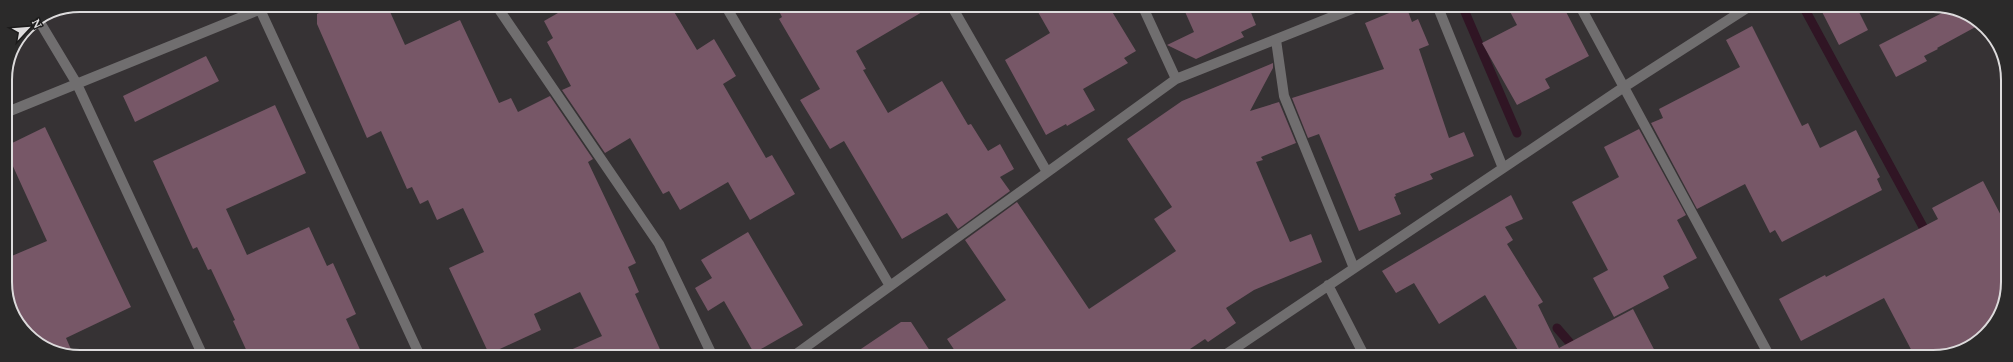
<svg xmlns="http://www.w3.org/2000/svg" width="2013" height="362" viewBox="0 0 2013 362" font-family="Lora,serif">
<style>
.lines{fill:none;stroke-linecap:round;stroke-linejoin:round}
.stream{stroke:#301524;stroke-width:9}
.building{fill:#775767}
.minor{stroke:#706e6f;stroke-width:10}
.rim{fill:none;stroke:#dddbdc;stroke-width:2}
</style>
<rect width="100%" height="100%" fill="#363234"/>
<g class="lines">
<path class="stream" d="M 1462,5 L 1517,133
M 1803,6 L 1928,236
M 1557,328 L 1577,351"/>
</g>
<path class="building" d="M 336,5 L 387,5 L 405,45 L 460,20 L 499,103 L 511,98 L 518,112 L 550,96 L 593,159 L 588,162 L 636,263 L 628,267 L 639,292 L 635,294 L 663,356 L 557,356 L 602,336 L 580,292 L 534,314 L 541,330 L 489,354 L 449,268 L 484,252 L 463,208 L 437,220 L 428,200 L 420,204 L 412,187 L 407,189 L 381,131 L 367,138 L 317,24 L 317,14 Z
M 572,5 L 670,5 L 697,50 L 714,39 L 736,76 L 723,84 L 766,158 L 772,155 L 795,194 L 750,220 L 728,182 L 680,210 L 669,191 L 663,194 L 630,138 L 605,153 L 562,90 L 571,86 L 547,42 L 553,38 L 544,21 Z
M 776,5 L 934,5 L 856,51 L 866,69 L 863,70 L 888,113 L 942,81 L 968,125 L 971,124 L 988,151 L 1000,144 L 1014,169 L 1000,177 L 1010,191 L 958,229 L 947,213 L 902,239 L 844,141 L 830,149 L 800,100 L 820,89 L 779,19 L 782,17 Z
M 1034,5 L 1108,5 L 1136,51 L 1124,58 L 1128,63 L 1083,89 L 1095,110 L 1067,126 L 1066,124 L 1046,135 L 1005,60 L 1050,33 Z
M 1182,5 L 1248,5 L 1256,25 L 1241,32 L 1244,37 L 1196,59 L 1167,45 L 1194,32 Z
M 1406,6 L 1412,22 L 1418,19 L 1429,45 L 1419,49 L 1449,138 L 1464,132 L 1474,156 L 1430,174 L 1433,179 L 1395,194 L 1396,196 L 1394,197 L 1401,214 L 1359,231 L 1319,134 L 1308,138 L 1292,98 L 1384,69 L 1365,23 Z
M 1507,6 L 1563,6 L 1589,56 L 1545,79 L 1550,88 L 1517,105 L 1482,43 L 1517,25 Z
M 1819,6 L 1856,6 L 1868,30 L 1839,45 Z
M 1950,9 L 1981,24 L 1937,48 L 1938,49 L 1924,56 L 1927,61 L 1896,77 L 1879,45 Z
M 1752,26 L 1802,126 L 1808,123 L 1820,148 L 1856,130 L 1880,177 L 1877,179 L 1882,190 L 1782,242 L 1775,230 L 1770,233 L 1745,184 L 1697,209 L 1651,123 L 1663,118 L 1659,109 L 1740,67 L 1726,40 Z
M 206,56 L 219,81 L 135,122 L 123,96 Z
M 1273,63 L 1273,68 L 1250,111 L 1279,102 L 1296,143 L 1261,157 L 1263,160 L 1256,162 L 1290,242 L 1311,234 L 1322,262 L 1254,290 L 1226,308 L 1236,323 L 1208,342 L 1205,339 L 1178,357 L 959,357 L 947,339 L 1006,300 L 965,240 L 1017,202 L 1089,309 L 1176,251 L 1154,219 L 1172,207 L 1127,139 L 1182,101 Z
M 275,105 L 306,173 L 226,209 L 247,255 L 309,227 L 327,266 L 333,263 L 356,314 L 346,319 L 363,356 L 249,356 L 233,321 L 235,320 L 211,269 L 208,270 L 197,247 L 193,249 L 153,161 Z
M 45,127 L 131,307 L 66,338 L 74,356 L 70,356 L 30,338 L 7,301 L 7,258 L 47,241 L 6,151 L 6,146 Z
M 1639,129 L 1686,215 L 1677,220 L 1697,258 L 1663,276 L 1669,288 L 1614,317 L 1593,278 L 1608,270 L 1572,202 L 1619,177 L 1604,147 Z
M 1983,181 L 2007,227 L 2007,292 L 1983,338 L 1938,357 L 1915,357 L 1884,298 L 1801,341 L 1779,299 L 1825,275 L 1826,277 L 1938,219 L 1932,208 Z
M 1511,195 L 1523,219 L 1505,227 L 1513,240 L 1507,244 L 1543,302 L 1538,305 L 1559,348 L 1633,309 L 1658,357 L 1522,357 L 1485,295 L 1439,324 L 1414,283 L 1396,293 L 1382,271 Z
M 748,232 L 803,325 L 754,353 L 724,301 L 708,311 L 695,288 L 712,278 L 701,260 Z
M 901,322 L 911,322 L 934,357 L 849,357 Z"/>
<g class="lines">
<path class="minor" d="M 258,5 L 420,356
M 496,5 L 659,244 L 713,357
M 725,5 L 890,286
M 951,5 L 1047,172
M 1142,5 L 1176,79
M 1437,5 L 1503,168
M 1580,6 L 1770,357
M 38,19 L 77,84 L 203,356
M 1276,40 L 1284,96 L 1354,268
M 5,113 L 271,5
M 1328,285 L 1365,357
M 792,357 L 1176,79 L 1362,5
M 1222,357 L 1624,87 L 1750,6
M 1461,357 L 1470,355 L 1472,357"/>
</g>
<path d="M0 0H2013V362H0ZM80 12H1933A68 68 0 0 1 2001 80V282A68 68 0 0 1 1933 350H80A68 68 0 0 1 12 282V80A68 68 0 0 1 80 12Z" fill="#2b2a2a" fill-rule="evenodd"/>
<path class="rim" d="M80 12H1933A68 68 0 0 1 2001 80V282A68 68 0 0 1 1933 350H80A68 68 0 0 1 12 282V80A68 68 0 0 1 80 12Z"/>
<g transform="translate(28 28) rotate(64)" stroke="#1c1b1b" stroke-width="3" paint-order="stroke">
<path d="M0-3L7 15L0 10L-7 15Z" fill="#dddbdc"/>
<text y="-6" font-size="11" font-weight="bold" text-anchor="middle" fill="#dddbdc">N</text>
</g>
</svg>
